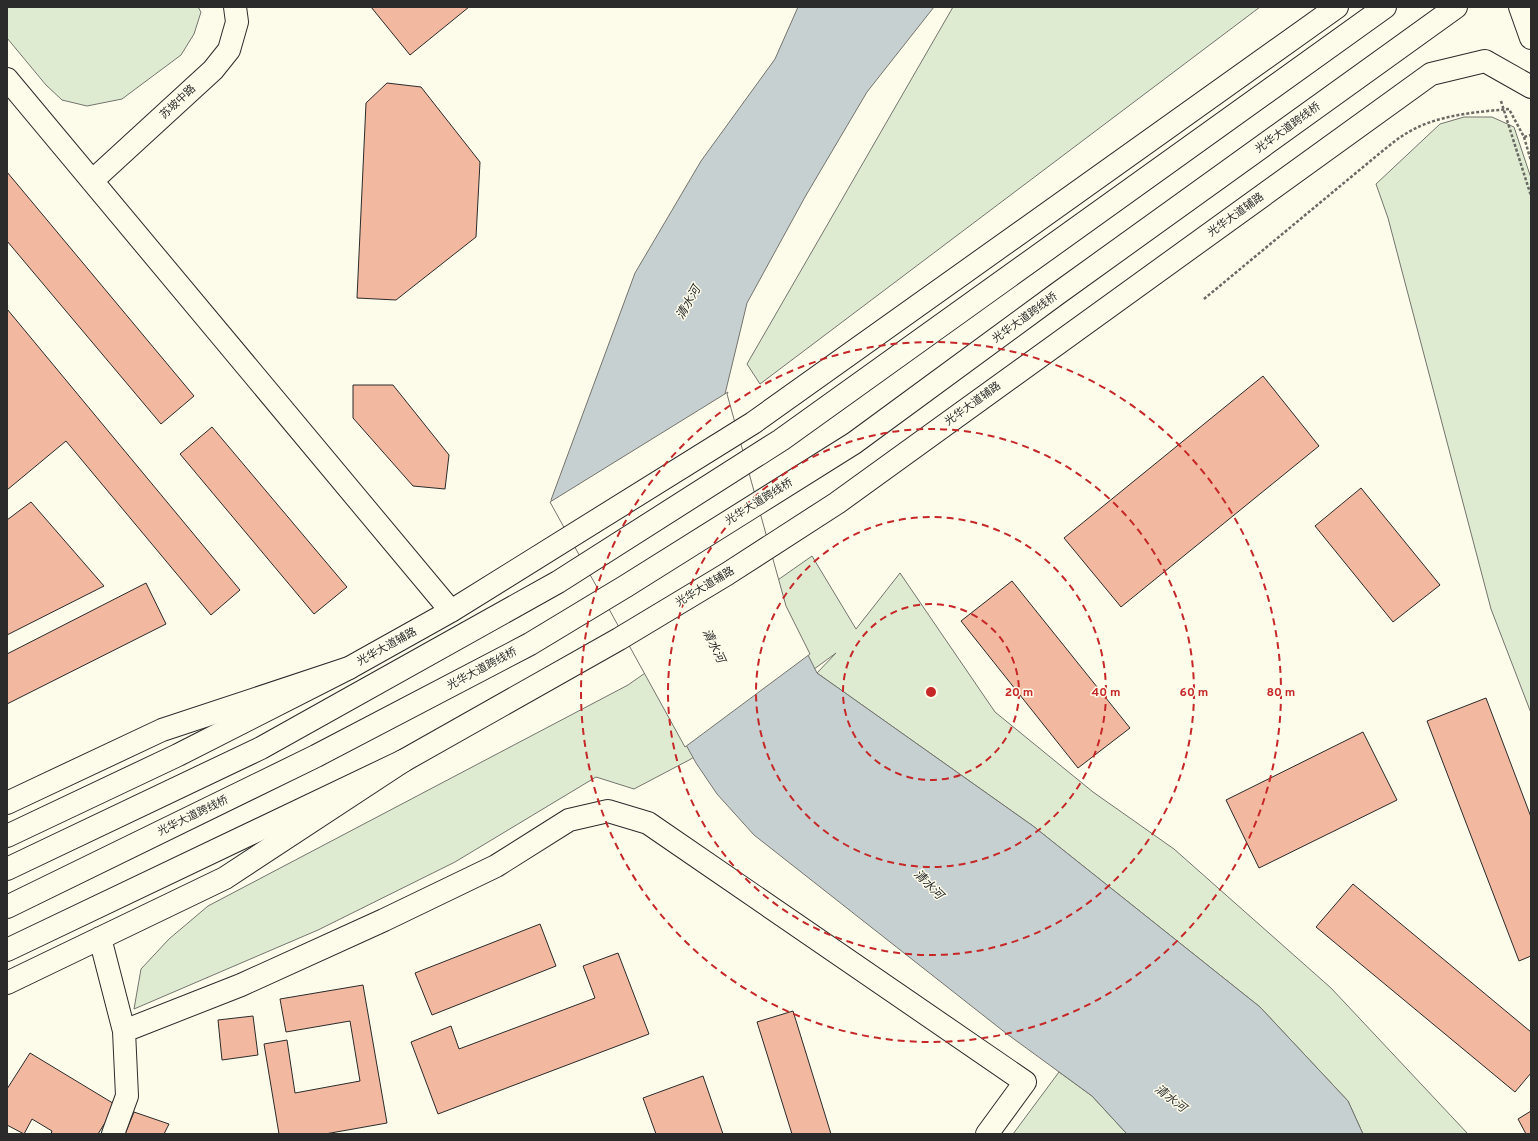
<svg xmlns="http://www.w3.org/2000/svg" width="1538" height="1141" viewBox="0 0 1538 1141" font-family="Overpass,'Noto Sans SC',sans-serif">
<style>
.green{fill:#deebd1;stroke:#74746e}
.water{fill:#c7d0d0;stroke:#74746e}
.pier{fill:#fdfbea;stroke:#74746e}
.building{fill:#f2b8a0;stroke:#2b2b2b}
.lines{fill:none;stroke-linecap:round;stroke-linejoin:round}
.minor-casing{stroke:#2b2b2b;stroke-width:24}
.major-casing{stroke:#2b2b2b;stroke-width:24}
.path{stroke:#6a6964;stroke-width:2.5;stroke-dasharray:3 2;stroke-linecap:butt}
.minor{stroke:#fdfbea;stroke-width:22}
.major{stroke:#fdfbea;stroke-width:22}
.path-bridge{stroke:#6a6964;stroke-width:2.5;stroke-dasharray:3 2;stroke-linecap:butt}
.ring{fill:none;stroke:#c62828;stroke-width:2;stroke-dasharray:7 5}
.labels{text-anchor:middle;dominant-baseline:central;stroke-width:3;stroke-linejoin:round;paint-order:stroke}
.street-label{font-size:11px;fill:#2b2b2b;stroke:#fdfbea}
.water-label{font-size:12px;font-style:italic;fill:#2b2b2b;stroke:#fdfbea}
.centre{fill:#c62828;stroke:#fdfbea;stroke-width:2}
.ring-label{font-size:12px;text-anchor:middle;font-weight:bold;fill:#c62828;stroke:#fdfbea;stroke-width:3;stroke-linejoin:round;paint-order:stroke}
</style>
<rect width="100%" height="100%" fill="#fdfbea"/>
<path class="green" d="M 7,7 L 198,7 L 201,12 L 194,34 L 181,55 L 122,99 L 87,106 L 62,100 L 46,85 L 7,38 Z
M 953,7 L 1260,7 L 760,384 L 747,364 Z
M 1464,117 L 1492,117 L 1514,127 L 1531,178 L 1531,713 L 1491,609 L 1388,218 L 1376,184 L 1440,124 Z
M 812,556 L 856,629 L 900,573 L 995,712 L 1093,792 L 1174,849 L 1331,988 L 1468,1134 L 1363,1134 L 1348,1101 L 1260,1007 L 1033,826 L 817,673 L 836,653 L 691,759 L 634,789 L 596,777 L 455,862 L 318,930 L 134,1009 L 141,969 L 169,939 L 208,906 L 628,685 Z
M 1059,1072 L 1092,1096 L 1127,1134 L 1013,1134 Z"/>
<path class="water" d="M 798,7 L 934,7 L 867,92 L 805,197 L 747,303 L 725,394 L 784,607 L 817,673 L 1033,826 L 1260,1007 L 1348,1101 L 1363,1134 L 1127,1134 L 1092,1096 L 1007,1034 L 754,835 L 717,794 L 696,763 L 551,500 L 635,273 L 701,161 L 775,59 Z"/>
<path class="pier" d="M 728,392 L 727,394 L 786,606 L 810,654 L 685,747 L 550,502 Z"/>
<path class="building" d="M 371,7 L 469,7 L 410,55 Z
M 387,83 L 421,87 L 480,162 L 476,237 L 396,300 L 357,298 L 366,103 Z
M 7,172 L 194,396 L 161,424 L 7,241 Z
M 7,309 L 240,590 L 211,615 L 66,441 L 7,490 Z
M 1263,376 L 1319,446 L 1121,607 L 1064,538 Z
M 353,385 L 393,385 L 449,455 L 445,489 L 413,486 L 353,418 Z
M 212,427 L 347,587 L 314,614 L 180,454 Z
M 1361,488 L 1440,585 L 1393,622 L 1315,526 Z
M 31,502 L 104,586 L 7,635 L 7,520 Z
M 1012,581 L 1130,728 L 1078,768 L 961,621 Z
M 146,583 L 166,624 L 7,704 L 7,654 Z
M 1486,698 L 1531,817 L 1531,956 L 1519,961 L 1427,721 Z
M 1363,732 L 1397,800 L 1259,868 L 1226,800 Z
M 1353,884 L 1531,1032 L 1531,1073 L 1515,1092 L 1316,927 Z
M 540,924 L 556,966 L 432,1015 L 415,973 Z
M 618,953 L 649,1034 L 438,1114 L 411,1042 L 451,1026 L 459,1049 L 595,998 L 583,966 Z
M 363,985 L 387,1123 L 325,1134 L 279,1134 L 264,1044 L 287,1040 L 295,1093 L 360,1081 L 350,1021 L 286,1032 L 280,999 Z
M 793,1011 L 831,1134 L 792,1134 L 757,1022 Z
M 253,1016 L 258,1055 L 222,1060 L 218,1020 Z
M 30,1053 L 116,1105 L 98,1134 L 51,1134 L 52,1131 L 32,1119 L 24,1134 L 7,1125 L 7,1089 Z
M 703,1076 L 723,1134 L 656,1134 L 643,1098 Z
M 1531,1111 L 1531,1134 L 1526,1134 L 1518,1119 Z
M 134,1112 L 169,1124 L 164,1134 L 125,1134 Z"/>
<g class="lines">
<g class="minor-casing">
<path id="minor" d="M 7,79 L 451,611
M 92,181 L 213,70 L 229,50 L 237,22 L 235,7
M 7,803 L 162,730 L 349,668 L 451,611 L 753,423 L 1337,7
M 100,938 L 124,1031 L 127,1096 L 113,1134
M 7,983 L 225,878 L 403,761 L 619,639 L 727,574 L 837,503 L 1431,74 L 1485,61 L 1531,87
M 124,1031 L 241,985 L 384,920 L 496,866 L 569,820 L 608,811 L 648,823 L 1025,1082 L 987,1134"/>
</g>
<g class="major-casing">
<path id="major" d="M 1520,7 L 1531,38
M 7,836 L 178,755 L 349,668
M 7,869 L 261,748 L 558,582 L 781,440 L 1385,7
M 7,907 L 316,756 L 530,644 L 626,586 L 854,443 L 1057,294 L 1456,7
M 7,950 L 403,761"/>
</g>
<path class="path" d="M 1501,101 L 1531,196
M 1524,137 L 1531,161"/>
<use href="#minor" class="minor"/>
<use href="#major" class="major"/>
<path class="path-bridge" d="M 1204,299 L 1380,153 C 1389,146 1398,138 1407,133 C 1436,115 1476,112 1509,109 L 1524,137 L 1531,135"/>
</g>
<g class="ring">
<circle cx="931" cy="692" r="88"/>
<circle cx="931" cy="692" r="175"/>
<circle cx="931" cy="692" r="263"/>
<circle cx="931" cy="692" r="350"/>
</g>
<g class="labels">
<g class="street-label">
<text transform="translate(178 102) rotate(-43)">苏坡中路</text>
<text transform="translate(1288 128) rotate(-36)">光华大道跨线桥</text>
<text transform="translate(1236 215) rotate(-36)">光华大道辅路</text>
<text transform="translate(1025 318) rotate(-36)">光华大道跨线桥</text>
<text transform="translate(973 404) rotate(-36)">光华大道辅路</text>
<text transform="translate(759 502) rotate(-32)">光华大道跨线桥</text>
<text transform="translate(705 587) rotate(-31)">光华大道辅路</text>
<text transform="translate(387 647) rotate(-29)">光华大道辅路</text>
<text transform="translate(482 669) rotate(-28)">光华大道跨线桥</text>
<text transform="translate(193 816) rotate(-26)">光华大道跨线桥</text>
</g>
<g class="water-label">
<text transform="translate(689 303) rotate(-60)">清水河</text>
<text transform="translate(713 646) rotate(64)">清水河</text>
<text transform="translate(928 885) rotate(45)">清水河</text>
<text transform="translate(1170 1099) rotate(38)">清水河</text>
</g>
</g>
<circle cx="931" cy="692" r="6" class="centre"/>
<g class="ring-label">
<text x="1019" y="696">20 m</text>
<text x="1106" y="696">40 m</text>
<text x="1194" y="696">60 m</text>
<text x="1281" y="696">80 m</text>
</g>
<rect width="1538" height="1141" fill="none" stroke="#2b2b2b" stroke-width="16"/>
</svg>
